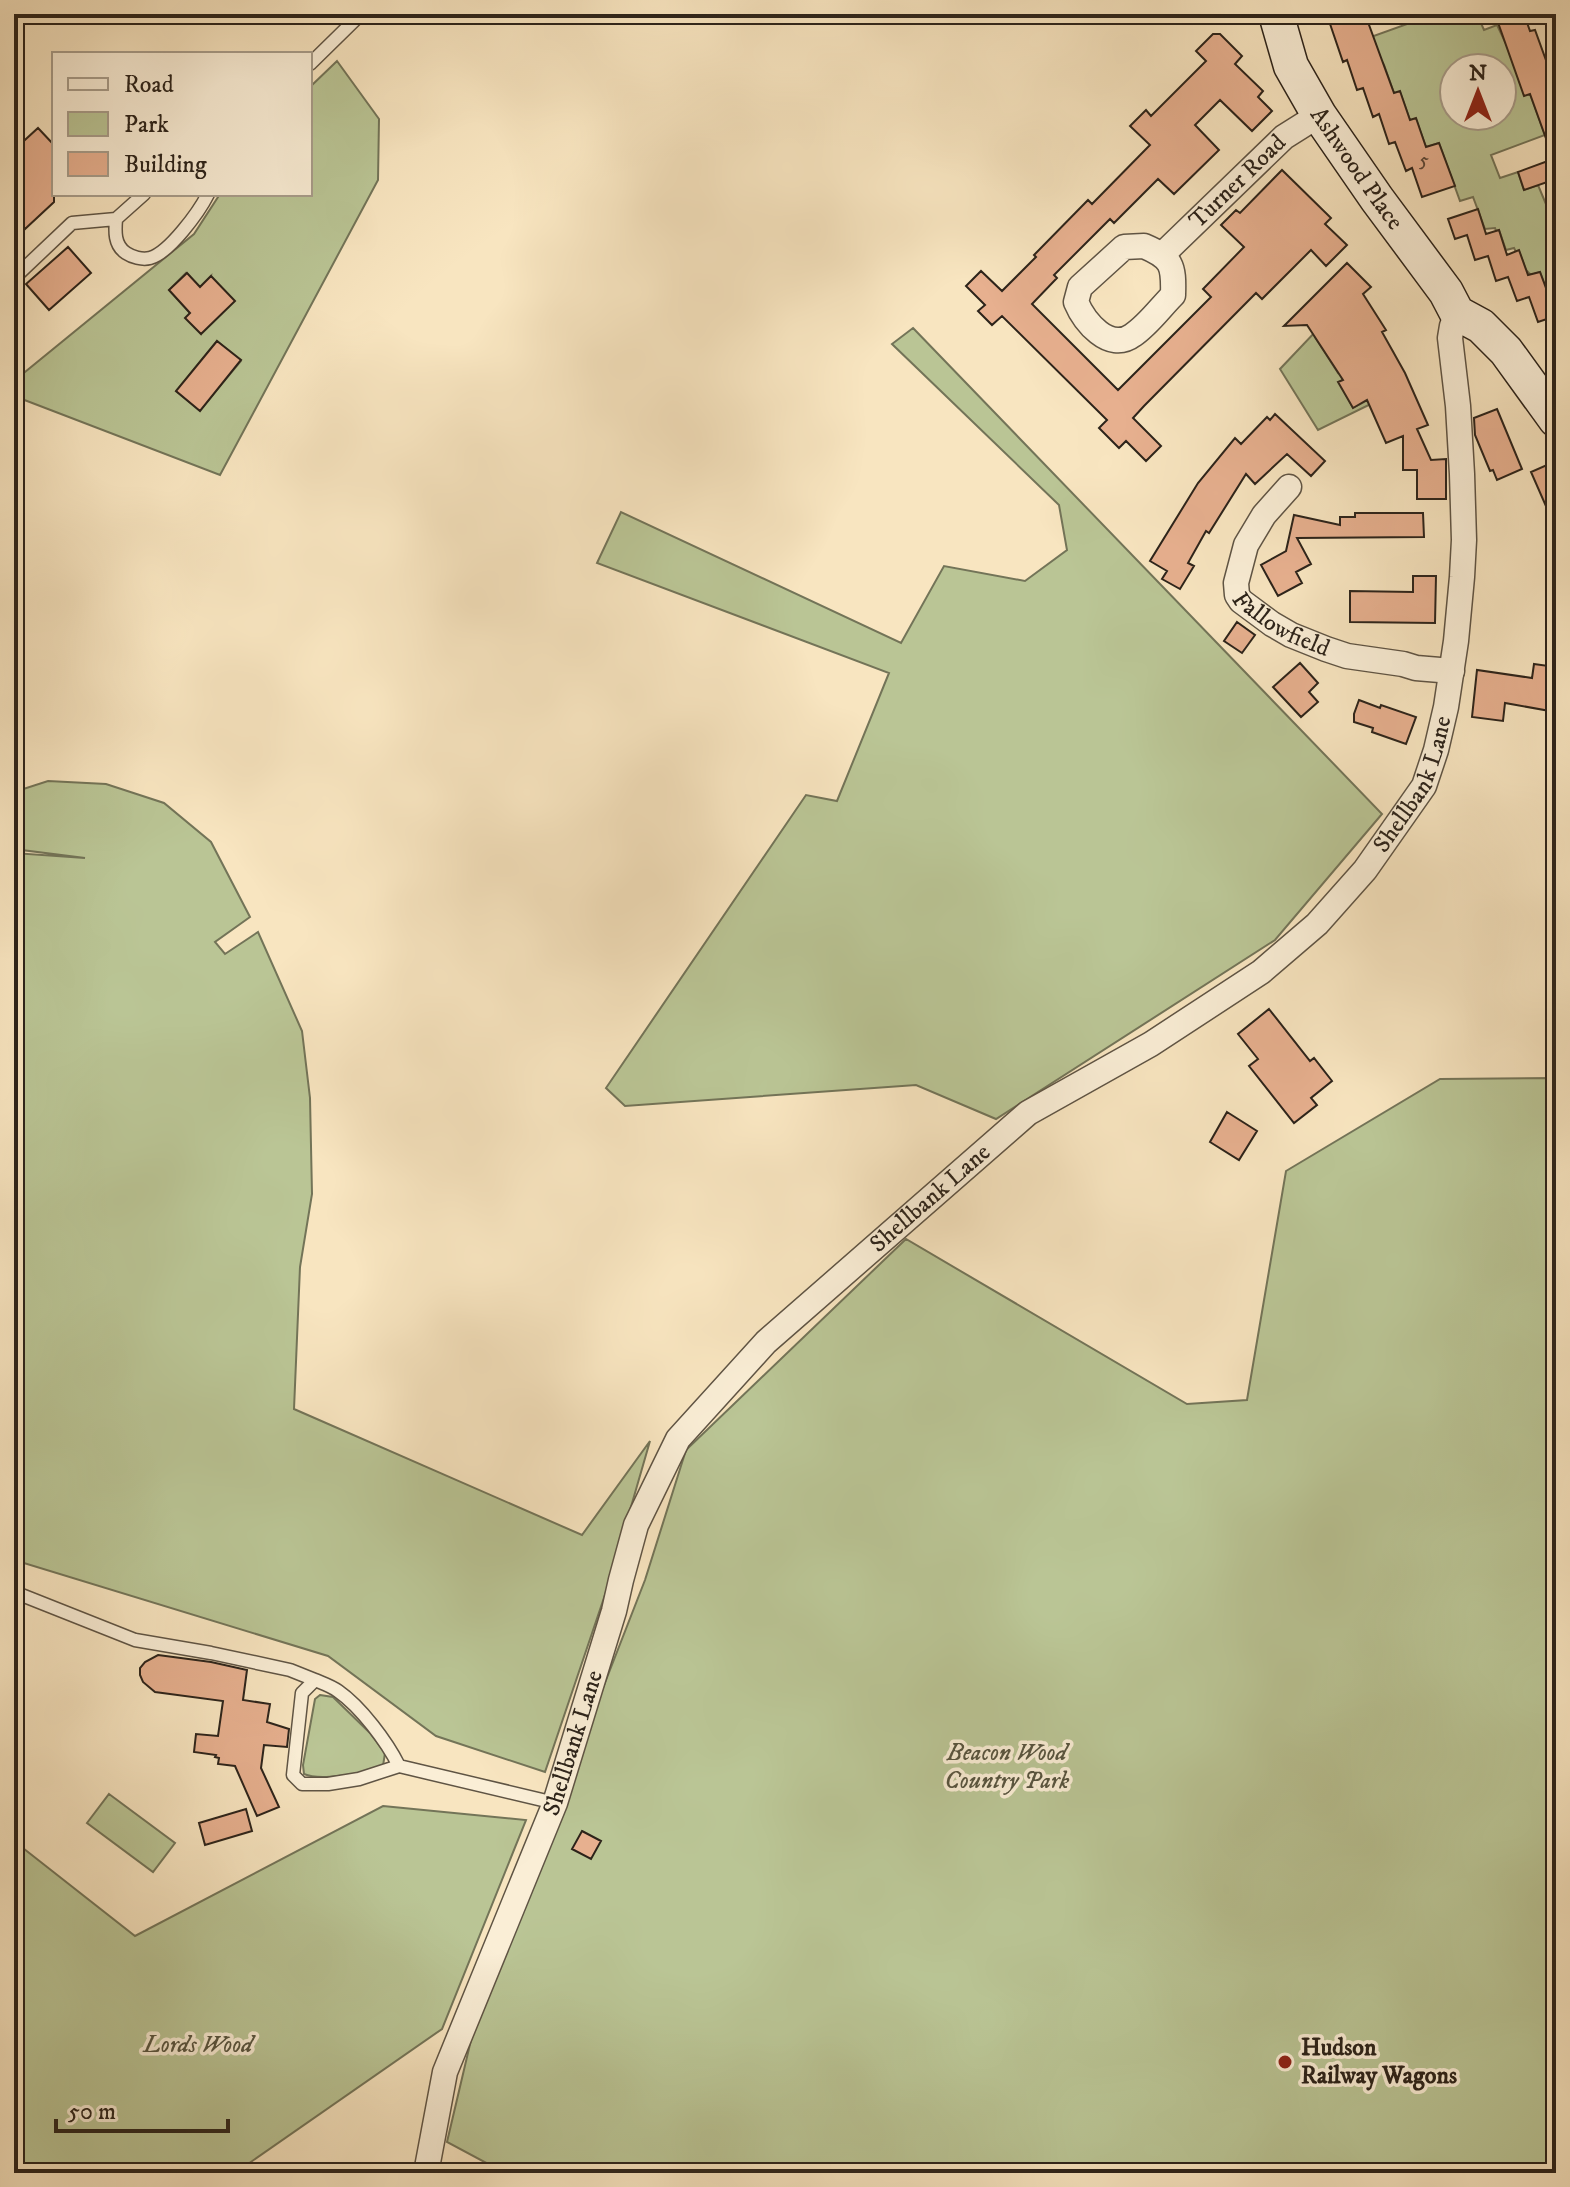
<svg xmlns="http://www.w3.org/2000/svg" width="1570" height="2187" viewBox="0 0 1570 2187" font-family="'IM FELL DW Pica',serif">
<style>
.green{fill:#bac595;stroke:#737458;stroke-width:2;fill-rule:evenodd}
.building{fill:#e7b08f;stroke:#2c231a;stroke-width:2}
.lines{fill:none;stroke-linecap:round;stroke-linejoin:round}
.lane-casing{stroke:#5f5444;stroke-width:15}
.street-casing{stroke:#5f5444;stroke-width:27}
.secondary-casing{stroke:#2c231a;stroke-width:37}
.lane{stroke:#faeed6;stroke-width:12}
.street{stroke:#faeed6;stroke-width:24}
.secondary{stroke:#faeed6;stroke-width:34}
.poi-dot{fill:#8f2418;stroke:#faeed6;stroke-width:3}
.labels{text-anchor:middle;dominant-baseline:central;stroke-width:7;stroke-linejoin:round;paint-order:stroke}
.number-label{font-size:20px;fill:#5b4637}
.street-label{font-size:24px;fill:#2c231a;stroke:#faeed6}
.park-label{font-size:24px;font-style:italic;fill:#57543f;stroke:#faeed6}
.poi-label{font-size:24px;font-weight:bold;fill:#2c231a;stroke:#faeed6;text-anchor:start}
</style>
<rect width="100%" height="100%" fill="#f8e5c0"/>
<filter id="stains"><feTurbulence type="fractalNoise" baseFrequency=".0025" numOctaves="4"/><feColorMatrix values="0 0 0 0 .2 0 0 0 0 .09 0 0 0 0 .02 0 0 0 .5 -.17"/></filter>
<radialGradient id="worn" r=".72"><stop offset=".6" stop-color="#630" stop-opacity="0"/><stop offset="1" stop-color="#630" stop-opacity=".3"/></radialGradient>
<path class="green" d="M 1422,14 L 1477,14 L 1484,30 L 1497,25 L 1530,94 L 1545,135 L 1491,155 L 1500,178 L 1518,172 L 1524,190 L 1538,185 L 1556,228 L 1556,290 L 1547,291 L 1540,272 L 1531,275 L 1526,270 L 1519,251 L 1516,252 L 1514,248 L 1506,250 L 1499,230 L 1496,231 L 1495,228 L 1485,229 L 1473,197 L 1460,201 L 1439,143 L 1426,147 L 1416,119 L 1410,120 L 1400,92 L 1394,93 L 1384,65 L 1368,38 L 1424,18 ZM 1454,68 L 1502,68 L 1502,116 L 1454,116 Z
M 337,61 L 379,119 L 378,180 L 220,475 L 14,396 L 14,381 L 194,234 L 220,194 L 310,194 L 310,87 ZM 186,273 L 200,287 L 211,276 L 201,333 L 190,313 L 169,290 ZM 217,341 L 241,361 L 200,410 L 176,391 Z
M 913,328 L 1382,814 L 1275,940 L 996,1119 L 916,1085 L 625,1106 L 606,1088 L 806,795 L 837,801 L 889,673 L 597,563 L 621,512 L 901,643 L 944,566 L 1025,581 L 1067,550 L 1059,505 L 892,344 Z
M 1316,331 L 1315,337 L 1338,373 L 1386,343 L 1393,352 L 1339,382 L 1353,408 L 1384,391 L 1387,396 L 1318,430 L 1280,369 Z
M 48,781 L 106,784 L 164,803 L 211,842 L 250,917 L 215,942 L 225,954 L 258,932 L 302,1031 L 310,1098 L 312,1194 L 300,1267 L 294,1409 L 582,1535 L 650,1441 L 609,1583 L 545,1772 L 436,1736 L 328,1656 L 14,1560 L 14,853 L 85,858 L 14,849 L 14,792 Z
M 1556,1078 L 1556,2173 L 505,2173 L 447,2142 L 479,2006 L 645,1580 L 686,1450 L 906,1239 L 1187,1404 L 1247,1400 L 1286,1171 L 1440,1079 Z
M 320,1695 L 333,1697 L 370,1733 L 385,1753 L 383,1766 L 379,1770 C 359,1772 322,1782 304,1774 L 303,1765 L 315,1699 Z
M 109,1794 L 175,1843 L 153,1872 L 87,1823 Z
M 383,1806 L 526,1820 L 442,2029 L 235,2173 L 14,2173 L 14,1841 L 135,1936 Z"/>
<path class="building" d="M 1341,14 L 1365,14 L 1394,93 L 1400,91 L 1410,120 L 1416,118 L 1426,147 L 1439,143 L 1455,186 L 1422,197 L 1412,168 L 1406,171 L 1395,142 L 1389,144 L 1379,114 L 1373,117 L 1363,88 L 1357,90 L 1347,60 L 1343,62 L 1328,18 Z
M 1495,14 L 1524,14 L 1530,31 L 1535,30 L 1551,74 L 1556,72 L 1556,158 L 1553,158 L 1530,94 L 1524,96 Z
M 1213,34 L 1220,34 L 1242,56 L 1235,64 L 1263,91 L 1258,97 L 1272,111 L 1252,131 L 1220,100 L 1195,125 L 1219,150 L 1174,194 L 1158,179 L 1114,223 L 1110,219 L 1054,275 L 1057,278 L 1032,304 L 1118,390 L 1211,297 L 1203,289 L 1244,247 L 1221,225 L 1236,210 L 1240,213 L 1282,170 L 1331,218 L 1325,224 L 1347,245 L 1326,266 L 1311,250 L 1262,299 L 1256,293 L 1144,406 L 1133,418 L 1161,446 L 1146,461 L 1126,441 L 1119,448 L 1099,428 L 1107,420 L 1002,316 L 992,325 L 978,311 L 985,305 L 966,286 L 981,271 L 1002,291 L 1036,257 L 1034,255 L 1088,200 L 1092,204 L 1150,145 L 1130,126 L 1146,110 L 1151,116 L 1206,61 L 1196,51 Z
M 38,128 L 54,145 L 54,202 L 25,229 L 14,217 L 14,150 Z
M 1556,158 L 1556,179 L 1524,190 L 1518,172 Z
M 1478,209 L 1486,234 L 1499,230 L 1507,255 L 1519,250 L 1528,275 L 1540,272 L 1549,296 L 1556,294 L 1556,316 L 1538,322 L 1529,297 L 1517,301 L 1508,277 L 1496,281 L 1488,256 L 1475,260 L 1467,235 L 1455,239 L 1448,219 Z
M 68,247 L 91,273 L 49,310 L 26,284 Z
M 1347,263 L 1371,287 L 1363,294 L 1386,330 L 1382,332 L 1405,373 L 1428,425 L 1417,429 L 1431,460 L 1446,459 L 1446,499 L 1417,499 L 1417,470 L 1403,470 L 1403,436 L 1386,443 L 1367,400 L 1353,408 L 1338,382 L 1343,380 L 1307,325 L 1284,326 Z
M 187,273 L 200,287 L 211,276 L 235,301 L 201,334 L 185,318 L 190,313 L 169,290 Z
M 217,341 L 241,360 L 200,411 L 176,391 Z
M 1497,409 L 1522,469 L 1497,480 L 1493,470 L 1490,471 L 1475,435 L 1474,418 Z
M 1275,414 L 1325,461 L 1311,476 L 1287,454 L 1255,484 L 1246,474 L 1209,533 L 1206,531 L 1188,563 L 1194,566 L 1180,589 L 1162,579 L 1167,571 L 1150,561 L 1198,483 L 1235,438 L 1241,444 L 1267,417 L 1270,420 Z
M 1556,461 L 1556,529 L 1531,472 Z
M 1355,513 L 1423,513 L 1424,537 L 1297,538 L 1311,564 L 1296,572 L 1302,583 L 1278,596 L 1261,565 L 1286,551 L 1294,515 L 1340,525 L 1340,517 L 1355,517 Z
M 1413,576 L 1436,576 L 1435,623 L 1350,622 L 1350,591 L 1413,592 Z
M 1237,622 L 1255,635 L 1242,653 L 1224,641 Z
M 1300,663 L 1318,683 L 1309,692 L 1318,702 L 1301,717 L 1273,687 Z
M 1534,664 L 1556,667 L 1550,711 L 1505,703 L 1503,721 L 1472,717 L 1477,670 L 1532,678 Z
M 1359,700 L 1380,708 L 1381,705 L 1416,717 L 1406,744 L 1372,732 L 1373,728 L 1354,722 L 1354,714 Z
M 1269,1009 L 1310,1061 L 1314,1058 L 1332,1081 L 1311,1098 L 1317,1105 L 1294,1123 L 1249,1066 L 1258,1059 L 1238,1034 Z
M 1227,1112 L 1257,1131 L 1239,1160 L 1210,1142 Z
M 158,1655 L 211,1662 L 247,1670 L 243,1700 L 270,1704 L 267,1722 L 289,1729 L 287,1747 L 264,1745 L 261,1768 L 279,1807 L 257,1816 L 235,1766 L 218,1764 L 219,1758 L 215,1757 L 216,1755 L 194,1752 L 196,1734 L 218,1736 L 223,1701 L 155,1692 L 143,1682 L 140,1675 L 140,1668 L 145,1662 Z
M 246,1809 L 252,1831 L 205,1845 L 199,1823 Z
M 582,1831 L 601,1841 L 591,1859 L 572,1849 Z"/>
<g class="lines">
<g class="lane-casing">
<path id="lane" d="M 310,64 L 361,14
M 144,194 L 116,219 C 115,231 114,245 126,253 C 132,257 142,260 150,258 C 169,253 199,212 208,194
M 14,278 L 72,223 L 116,219
M 14,1592 L 135,1640 L 211,1653 L 290,1670 L 315,1680
M 399,1766 C 387,1742 361,1707 338,1691 C 331,1686 322,1683 315,1680 L 302,1693 L 293,1775 L 302,1784 L 328,1784 L 359,1779 L 399,1766 L 555,1803"/>
</g>
<g class="street-casing">
<g id="street">
<path d="M 1144,246 C 1172,258 1174,265 1173,295 C 1160,308 1148,325 1133,335 C 1109,353 1084,321 1076,302 L 1080,287 L 1124,247 Z"/>
<path id="s1" d="M 1163,254 L 1284,137 L 1319,115"/>
<path id="s2" d="M 1289,487 L 1264,515 L 1246,545 L 1236,583 L 1237,595 L 1241,601 L 1272,624 L 1291,635 L 1326,649 L 1347,656 L 1403,664 L 1416,668 L 1452,671"/>
<path id="s3" d="M 426,2173 L 445,2072 L 555,1803 L 614,1611 L 621,1580 L 636,1525 L 678,1439 L 766,1342 L 1028,1113 L 1151,1044 L 1261,972 L 1317,924 L 1365,870 L 1424,786 L 1436,750 L 1446,707 L 1456,641 L 1462,577 L 1464,540 L 1462,474 L 1458,406 L 1450,338 L 1452,326 L 1457,313"/>
</g>
</g>
<g class="secondary-casing">
<g id="secondary">
<path id="s4" d="M 1276,14 L 1291,66 L 1319,115 L 1377,199 L 1446,292 L 1457,313 L 1481,326 L 1506,351 L 1556,420"/>
</g>
</g>
<use href="#lane" class="lane"/>
<use href="#street" class="street"/>
<use href="#secondary" class="secondary"/>
</g>
<circle class="poi-dot" cx="1285" cy="2062" r="8"/>
<g class="labels">
<g class="number-label">
<text x="1424" y="160">5</text>
</g>
<g class="street-label">
<text stroke="none"><textPath href="#s4" startOffset="176">Ashwood Place</textPath></text>
<text stroke="none"><textPath href="#s1" startOffset="104">Turner Road</textPath></text>
<text stroke="none"><textPath href="#s2" startOffset="178">Fallowfield</textPath></text>
<text stroke="none"><textPath href="#s3" startOffset="1776">Shellbank Lane</textPath></text>
<text stroke="none"><textPath href="#s3" startOffset="1128">Shellbank Lane</textPath></text>
<text stroke="none"><textPath href="#s3" startOffset="456">Shellbank Lane</textPath></text>
</g>
<g class="park-label">
<text x="1007" y="1753">Beacon Wood<tspan x="1007" dy="28">Country Park</tspan></text>
<text x="198" y="2045">Lords Wood</text>
</g>
<g class="poi-label">
<text x="1301" y="2048">Hudson<tspan x="1301" dy="28">Railway Wagons</tspan></text>
</g>
</g>
<rect width="1570" height="2187" fill="none" stroke="#f8e5c0" stroke-width="48"/>
<rect x="16" y="16" width="1538" height="2155" fill="none" stroke="#2c231a" stroke-width="4"/>
<rect x="24" y="24" width="1522" height="2139" fill="none" stroke="#2c231a" stroke-width="2"/>
<rect x="52" y="52" width="260" height="144" fill="#faeed6" stroke="#a89d8b" stroke-width="2"/>
<rect x="68" y="78" width="40" height="12" fill="#faeed6" stroke="#a89d8b" stroke-width="2"/>
<text x="124" y="92" font-size="24" fill="#2c231a">Road</text>
<rect x="68" y="112" width="40" height="24" fill="#bac595" stroke="#a89d8b" stroke-width="2"/>
<text x="124" y="132" font-size="24" fill="#2c231a">Park</text>
<rect x="68" y="152" width="40" height="24" fill="#e7b08f" stroke="#a89d8b" stroke-width="2"/>
<text x="124" y="172" font-size="24" fill="#2c231a">Building</text>
<g transform="translate(1478 92)"><circle r="38" fill="#faeed6" stroke="#a89d8b" stroke-width="2"/>
<path d="M0-6L14 30L0 20L-14 30Z" fill="#8f2418"/>
<text y="-12" font-size="22" font-weight="bold" text-anchor="middle" fill="#2c231a">N</text>
</g>
<path d="M56 2119v12h172v-12" fill="none" stroke="#2c231a" stroke-width="4"/>
<text x="68" y="2119" font-size="24" fill="#2c231a" stroke="#faeed6" stroke-width="6" paint-order="stroke">50 m</text>
<rect width="100%" height="100%" filter="url(#stains)"/>
<rect width="100%" height="100%" fill="url(#worn)"/>
</svg>
